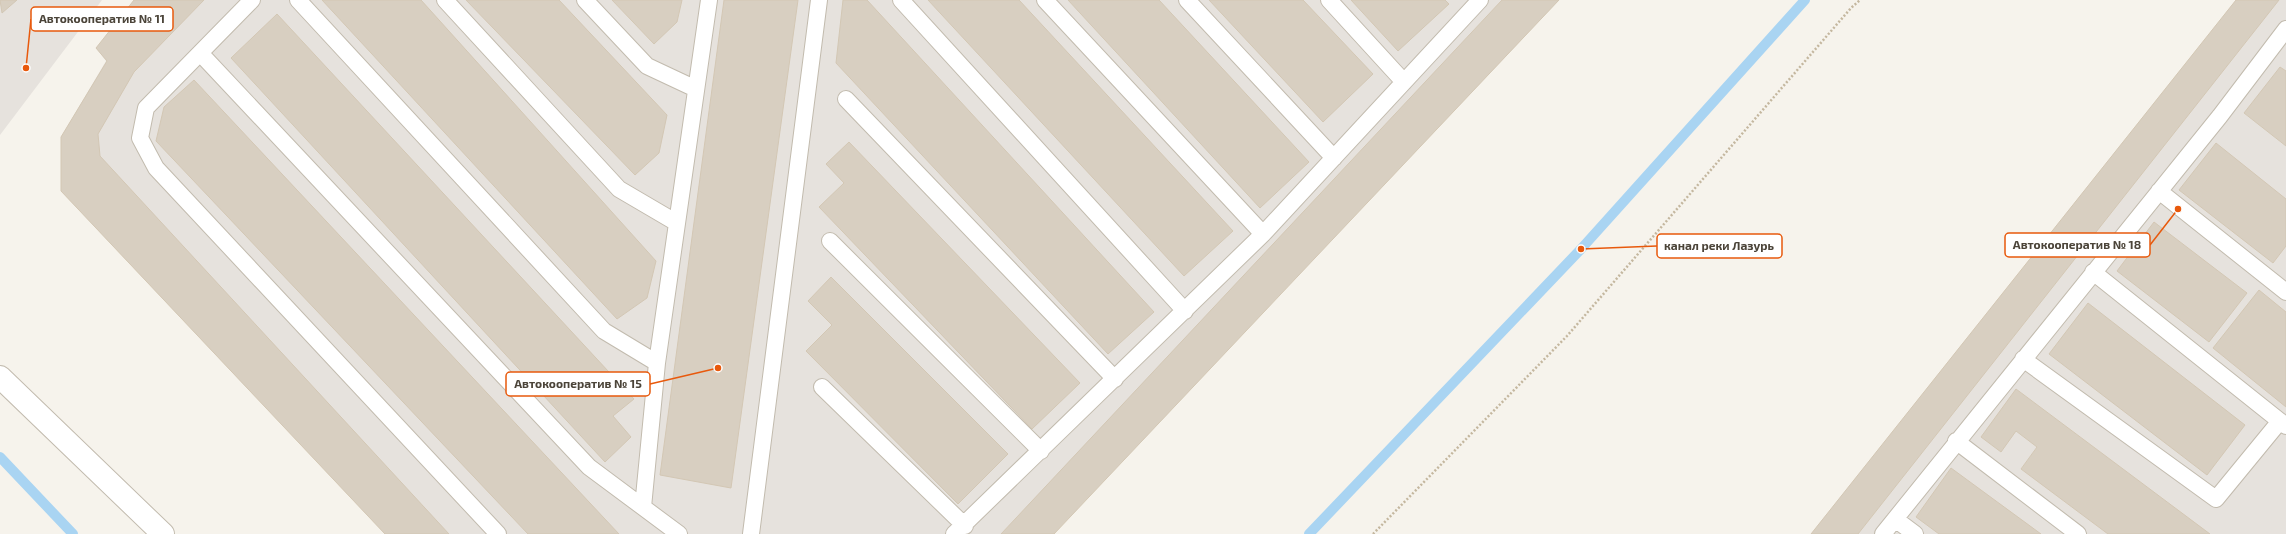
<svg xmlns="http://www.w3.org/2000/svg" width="2286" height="534" viewBox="0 0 2286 534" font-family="'Exo 2',sans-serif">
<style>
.industrial{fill:#e6e2dd}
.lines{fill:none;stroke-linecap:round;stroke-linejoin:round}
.stream{stroke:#a9d4f2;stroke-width:10}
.building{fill:#d8cfc1;stroke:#d3c7b4}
.lane-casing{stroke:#c2bbae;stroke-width:18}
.street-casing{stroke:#c2bbae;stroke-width:24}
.path{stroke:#c4b79f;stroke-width:2.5;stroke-dasharray:2 2;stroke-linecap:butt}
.lane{stroke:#fff;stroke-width:16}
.street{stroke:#fff;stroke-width:22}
.leader{fill:none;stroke:#e8590c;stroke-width:1.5}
.callout-dot{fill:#e8590c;stroke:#fff;stroke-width:1.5}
.callout{fill:#fff;stroke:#e8590c;stroke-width:1.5}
.callout-label{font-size:12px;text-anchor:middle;font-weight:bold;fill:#4b4439}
</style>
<rect width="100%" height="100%" fill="#f6f3ec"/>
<path class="industrial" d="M 0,0 L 102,0 L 0,135 Z
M 134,0 L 1557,0 L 1052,534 L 385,534 L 61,191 L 61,137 L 106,61 L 96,48 Z
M 2236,0 L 2286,0 L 2286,534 L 1811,534 Z"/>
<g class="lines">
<path class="stream" d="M 0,457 L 73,534
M 1309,534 L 1581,249 L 1805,0"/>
</g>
<path class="building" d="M 0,0 L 17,0 L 2,13 Z
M 134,0 L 204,0 L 134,72 L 98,134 L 100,156 L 449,534 L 385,534 L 61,191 L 61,137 L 107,61 L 96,48 Z
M 322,0 L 421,0 L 656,261 L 647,298 L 617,319 Z
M 466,0 L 559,0 L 667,115 L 659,153 L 635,175 Z
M 612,0 L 682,0 L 677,22 L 654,44 Z
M 724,0 L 798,0 L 731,488 L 660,475 Z
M 843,0 L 867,0 L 1154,312 L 1108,354 L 836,63 Z
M 928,0 L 1019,0 L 1233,231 L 1184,276 Z
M 1068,0 L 1159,0 L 1309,162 L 1260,208 Z
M 1209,0 L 1303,0 L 1373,74 L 1323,122 Z
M 1351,0 L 1445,0 L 1449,4 L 1398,51 Z
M 1502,0 L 1559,0 L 1054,534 L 1001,534 Z
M 2236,0 L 2279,0 L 1858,534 L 1811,534 Z
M 277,14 L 634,399 L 613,416 L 631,437 L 605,462 L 231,58 Z
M 2280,67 L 2286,71 L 2286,146 L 2244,113 Z
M 194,80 L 619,534 L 528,534 L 156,141 L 164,107 Z
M 849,142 L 1080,383 L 1032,429 L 819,207 L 844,183 L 826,164 Z
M 2216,143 L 2286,199 L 2286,246 L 2273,263 L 2179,190 Z
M 2154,222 L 2247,293 L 2209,342 L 2117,271 Z
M 831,277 L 1008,454 L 958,504 L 806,351 L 832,325 L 808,301 Z
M 2259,290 L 2286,312 L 2286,407 L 2213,348 Z
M 2088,303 L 2245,425 L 2207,475 L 2049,354 Z
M 2016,389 L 2210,534 L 2108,534 L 2021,469 L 2037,447 L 2016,431 L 2001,452 L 1981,437 Z
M 1951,468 L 2041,534 L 1939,534 L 1916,517 Z"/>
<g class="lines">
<g class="lane-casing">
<path id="lane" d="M 252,0 L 146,108 L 140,138 L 156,168 L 498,534
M 298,0 L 604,331 L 657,363
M 445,0 L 619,189 L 677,223
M 585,0 L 647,66 L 696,89
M 901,0 L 1185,311
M 1045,0 L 1263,234
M 1187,0 L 1334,158
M 1329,0 L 1404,82
M 201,54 L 589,467 L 679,534
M 846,99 L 1115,379
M 2159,191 L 2286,292
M 830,241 L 1041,451
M 2093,272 L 2286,426
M 2023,359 L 2216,499 L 2280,421
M 822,387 L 965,526
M 1956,441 L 2078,534
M 643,507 L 657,363 L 709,0
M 1895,519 L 1915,534
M 751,534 L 819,0
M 954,534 L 1263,234 L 1480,0
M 1883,534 L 2220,116 L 2286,29"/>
</g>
<g class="street-casing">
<path id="street" d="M 0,377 L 163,534"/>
</g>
<path class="path" d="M 1373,534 L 1567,336 L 1851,8 L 1860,0"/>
<use href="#lane" class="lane"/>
<use href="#street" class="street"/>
</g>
<path class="leader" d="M26 68L31 19M2178 209L2150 245M1581 249L1657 246M718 368L650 384"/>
<g class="callout-dot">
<circle cx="26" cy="68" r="4"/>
<circle cx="2178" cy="209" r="4"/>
<circle cx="1581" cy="249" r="4"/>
<circle cx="718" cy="368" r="4"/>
</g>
<g class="callout">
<rect x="31" y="7" width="142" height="24" rx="4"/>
<rect x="2005" y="233" width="145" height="24" rx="4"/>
<rect x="1657" y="234" width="125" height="24" rx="4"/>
<rect x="506" y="372" width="144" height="24" rx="4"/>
</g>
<g class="callout-label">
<text x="102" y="23">Автокооператив № 11</text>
<text x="2077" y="249">Автокооператив № 18</text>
<text x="1719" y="250">канал реки Лазурь</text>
<text x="578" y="388">Автокооператив № 15</text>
</g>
</svg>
